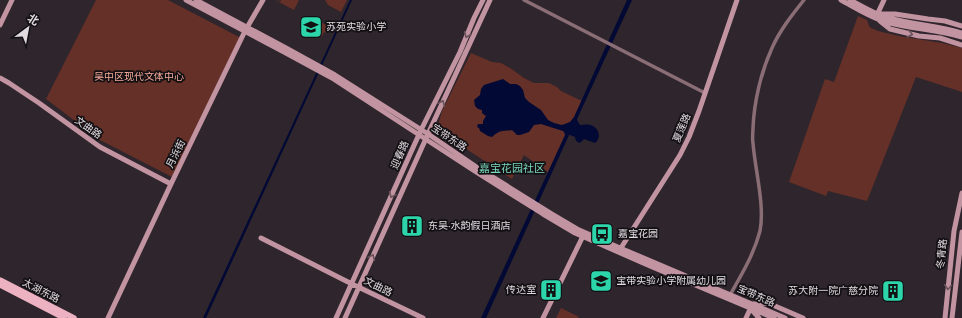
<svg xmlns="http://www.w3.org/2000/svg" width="962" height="318" viewBox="0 0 962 318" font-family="'Varela Round','Noto Sans SC',sans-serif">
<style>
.green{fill:#643027}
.water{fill:#020934}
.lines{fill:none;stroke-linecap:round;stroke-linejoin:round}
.street{stroke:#8a6d75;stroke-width:3.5}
.secondary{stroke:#c294a1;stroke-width:5}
.primary{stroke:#edb2c2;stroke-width:5.5}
.oneway{stroke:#6a525a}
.labels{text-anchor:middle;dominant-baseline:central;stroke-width:3.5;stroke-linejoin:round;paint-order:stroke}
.poi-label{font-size:10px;fill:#e0dadf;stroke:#131013;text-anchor:start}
.park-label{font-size:10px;fill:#f5aa9b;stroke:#131013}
.street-label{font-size:10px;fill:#e0dadf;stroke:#131013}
.neighbourhood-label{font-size:11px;fill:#79d7b9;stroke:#131013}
</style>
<rect width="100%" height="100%" fill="#2e252d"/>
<path class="green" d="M 96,0 L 168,0 L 239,37 L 239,39 L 172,177 L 100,140 L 46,99 Z
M 277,0 L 280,2 L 281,0 L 299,0 L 294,10 L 277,1 Z
M 325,0 L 347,0 L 341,12 L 328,5 Z
M 858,16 L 867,20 L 869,26 L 871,28 L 878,31 L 899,36 L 942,43 L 962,48 L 962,92 L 916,77 L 867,201 L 828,191 L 826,196 L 789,182 L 825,79 L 834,82 Z
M 311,17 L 328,26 L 327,28 L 328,29 L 326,33 L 324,32 L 322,36 L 305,28 Z
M 471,53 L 492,62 L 501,63 L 510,68 L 524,78 L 534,83 L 549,83 L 557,87 L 561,91 L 582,101 L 549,173 L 524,155 L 512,179 L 448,137 L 441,131 L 438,125 L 442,111 Z
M 561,308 L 579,317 L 578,318 L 556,318 Z"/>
<path class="water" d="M 350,0 L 352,0 L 206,318 L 203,318 Z
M 627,0 L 632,0 L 577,119 L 578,122 L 580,125 C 583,125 587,124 590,125 C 599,127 602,138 595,143 L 584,139 L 580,143 L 576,141 L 575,137 L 570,135 L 569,135 L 486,318 L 481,318 L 565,135 L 564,132 L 563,131 L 541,124 L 534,125 L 529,132 L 520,135 L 517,135 L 512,130 C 502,132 501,129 492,137 L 488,136 L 480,131 L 479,128 L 477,127 L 478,124 L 483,124 L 483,121 L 486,116 L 482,113 L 482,110 L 478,109 L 475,106 L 474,100 L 480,95 L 481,89 L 484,85 L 503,79 L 510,84 L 516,84 L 520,86 L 523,90 L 525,98 L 529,102 L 541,110 L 548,120 L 554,123 L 562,125 L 570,122 L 574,117 Z"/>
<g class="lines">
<path class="street" d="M 524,0 L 705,93
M 730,295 C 742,274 754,254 760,231 C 765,205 755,170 753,143 C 752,138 753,133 753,128 C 754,102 761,72 772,48 C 780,30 792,15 804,0"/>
<path class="secondary" d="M 186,0 L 284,52 L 332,78 L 473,170 L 543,214 L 575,233 L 650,266 L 774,318
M 196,0 L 286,48 L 335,75 L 428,134 L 475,166 L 552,214 L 577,229 L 620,248 L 785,318
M 841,0 C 854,7 868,16 883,21 C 909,29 936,29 962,37
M 850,0 C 862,6 874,14 886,17 C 911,25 937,25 962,33
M 881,14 L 895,14 L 928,19 L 945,21 L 962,26
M 876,17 L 884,0
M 880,21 L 890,29 L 919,36 L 940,38 L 962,45
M 0,25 L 12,0
M 0,78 L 9,83 L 39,103 L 100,147 L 171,184
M 261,238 L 352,284 L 423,318
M 619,251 L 680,155 L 689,137 L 699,111 L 737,0
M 753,304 L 768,303 L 803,318
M 751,309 L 759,318
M 108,318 L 171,184 L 245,31 L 263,0
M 336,318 L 421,130 L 460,52 L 474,18 L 483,0
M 345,318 L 428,134 L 490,0
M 543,318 L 584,234
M 746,318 L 752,305
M 945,318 L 954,231 L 962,193
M 952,318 L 962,232"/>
<path class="primary" d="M 0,280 L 74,318
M 0,285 L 64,318"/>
</g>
<defs><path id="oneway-chevron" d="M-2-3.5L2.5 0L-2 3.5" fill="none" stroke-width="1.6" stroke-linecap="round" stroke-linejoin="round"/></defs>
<g class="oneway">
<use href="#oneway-chevron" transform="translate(910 34) rotate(11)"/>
<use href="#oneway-chevron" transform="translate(467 35) rotate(113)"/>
<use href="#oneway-chevron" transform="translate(442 103) rotate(-65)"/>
<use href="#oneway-chevron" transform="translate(392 195) rotate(114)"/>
<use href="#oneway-chevron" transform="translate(372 257) rotate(-66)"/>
<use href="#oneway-chevron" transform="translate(948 287) rotate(95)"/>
</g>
<defs>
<g id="school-square" transform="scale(1.15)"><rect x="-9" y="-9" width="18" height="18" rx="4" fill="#2dd5ab" stroke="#131013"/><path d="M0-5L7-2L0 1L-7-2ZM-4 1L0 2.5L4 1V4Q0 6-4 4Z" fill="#111"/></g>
<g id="building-square" transform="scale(1.15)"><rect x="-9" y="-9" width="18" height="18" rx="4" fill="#2dd5ab" stroke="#131013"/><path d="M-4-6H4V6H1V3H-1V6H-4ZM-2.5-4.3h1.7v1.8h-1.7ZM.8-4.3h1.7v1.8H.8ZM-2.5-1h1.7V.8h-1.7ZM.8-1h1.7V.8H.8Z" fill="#111"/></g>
<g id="bus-square" transform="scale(1.15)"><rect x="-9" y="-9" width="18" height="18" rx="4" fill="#2dd5ab" stroke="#131013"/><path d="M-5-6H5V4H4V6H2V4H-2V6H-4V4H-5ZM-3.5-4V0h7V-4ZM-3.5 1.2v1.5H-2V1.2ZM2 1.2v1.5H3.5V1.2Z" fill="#111"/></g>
</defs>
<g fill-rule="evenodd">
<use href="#school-square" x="311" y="27"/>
<use href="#building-square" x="412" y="226"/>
<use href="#bus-square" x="602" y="234"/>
<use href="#school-square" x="601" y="281"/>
<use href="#building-square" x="551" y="290"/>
<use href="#building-square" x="893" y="291"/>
</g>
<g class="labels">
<g class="poi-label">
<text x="326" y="27">苏苑实验小学</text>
<text x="428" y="226">东吴·水韵假日酒店</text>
<text x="618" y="234">嘉宝花园</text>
<text x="616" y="281">宝带实验小学附属幼儿园</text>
<text x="536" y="290" text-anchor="end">传达室</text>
<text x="878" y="291" text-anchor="end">苏大附一院广慈分院</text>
</g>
<g class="park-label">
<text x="139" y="77">吴中区现代文体中心</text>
</g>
<g class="street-label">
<text transform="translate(88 128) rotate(35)">文曲路</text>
<text transform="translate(682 128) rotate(-67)">夏莲路</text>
<text transform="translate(449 138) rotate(34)">宝带东路</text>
<text transform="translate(176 154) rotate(-64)">月浜街</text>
<text transform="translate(400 155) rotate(-66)">迎春路</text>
<text transform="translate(942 254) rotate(-84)">冬青路</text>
<text transform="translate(378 287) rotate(26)">文曲路</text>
<text transform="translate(41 291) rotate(27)">太湖东路</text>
<text transform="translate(756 296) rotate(23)">宝带东路</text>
</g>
<g class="neighbourhood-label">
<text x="512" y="168">嘉宝花园社区</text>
</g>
</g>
<g transform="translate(28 28) rotate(32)" stroke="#131013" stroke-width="3" paint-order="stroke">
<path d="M0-3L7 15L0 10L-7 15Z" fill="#e0dadf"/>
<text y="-6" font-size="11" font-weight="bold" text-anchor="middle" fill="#e0dadf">北</text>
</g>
</svg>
